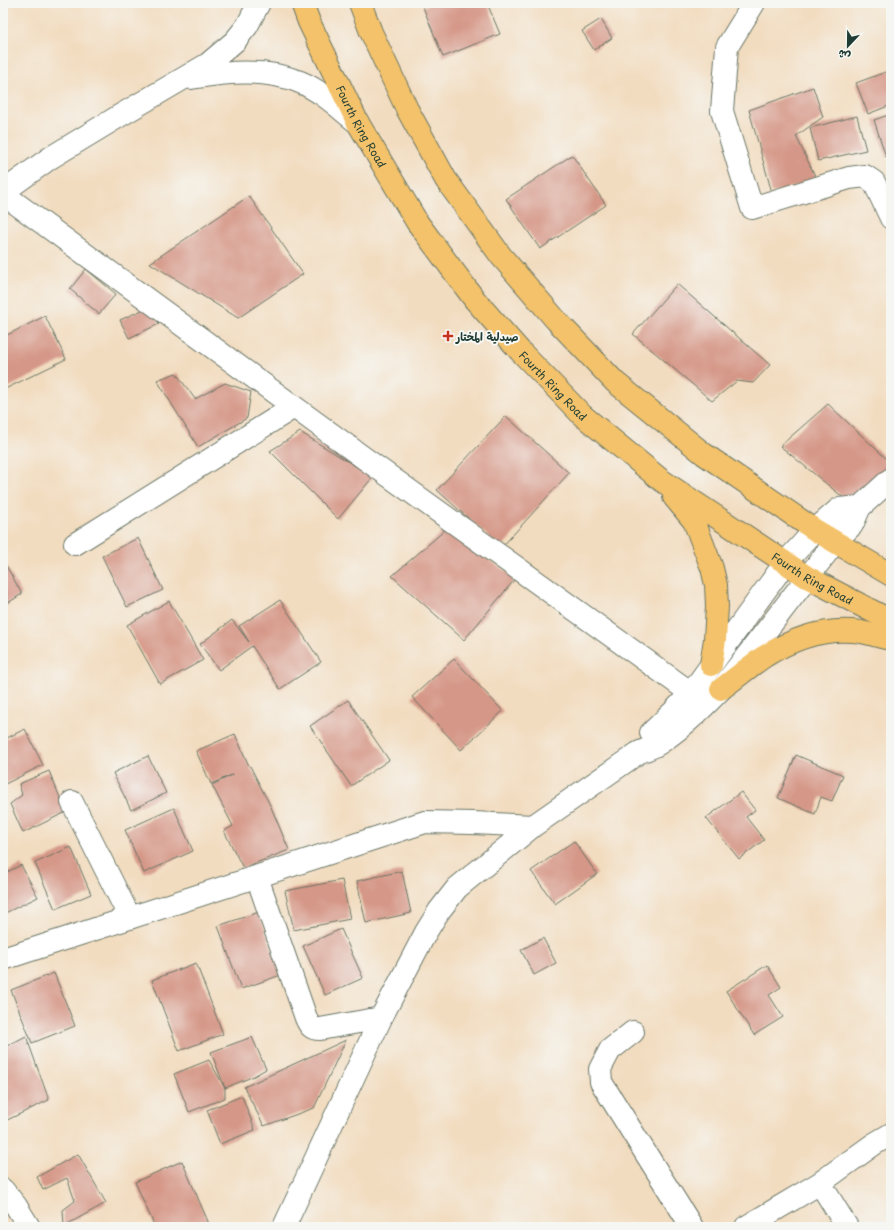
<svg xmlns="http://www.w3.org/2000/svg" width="894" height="1230" viewBox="0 0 894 1230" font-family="'Playpen Sans','Playpen Sans Arabic',sans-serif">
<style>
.building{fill:#d59787}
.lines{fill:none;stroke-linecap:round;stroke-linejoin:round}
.minor-casing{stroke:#697565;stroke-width:24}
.major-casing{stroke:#697565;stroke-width:24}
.minor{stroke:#fff;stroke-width:22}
.major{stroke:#f3c26a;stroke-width:22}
.poi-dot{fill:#c8321e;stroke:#f6f6f2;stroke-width:1.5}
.labels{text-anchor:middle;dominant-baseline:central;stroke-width:4;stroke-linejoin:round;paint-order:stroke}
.street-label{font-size:11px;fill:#1f3d34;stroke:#f6f6f2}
.poi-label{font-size:11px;font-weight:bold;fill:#1f3d34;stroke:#f6f6f2;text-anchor:start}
</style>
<rect width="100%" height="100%" fill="#f6f6f2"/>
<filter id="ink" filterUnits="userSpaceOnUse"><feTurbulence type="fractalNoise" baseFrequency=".025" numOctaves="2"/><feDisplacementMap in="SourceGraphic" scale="8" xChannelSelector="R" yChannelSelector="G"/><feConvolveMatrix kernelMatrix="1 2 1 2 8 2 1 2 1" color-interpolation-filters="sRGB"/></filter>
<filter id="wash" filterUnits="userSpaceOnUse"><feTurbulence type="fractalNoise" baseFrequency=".012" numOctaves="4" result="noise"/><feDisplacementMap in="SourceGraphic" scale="16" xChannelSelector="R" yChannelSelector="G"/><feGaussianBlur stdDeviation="0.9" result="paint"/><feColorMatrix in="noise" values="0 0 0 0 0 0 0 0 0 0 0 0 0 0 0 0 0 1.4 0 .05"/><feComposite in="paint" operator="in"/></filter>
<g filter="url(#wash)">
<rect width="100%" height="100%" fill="#f2dcbf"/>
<g id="blocks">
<path class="building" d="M 433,3 L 487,3 L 500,34 L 443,57 L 423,7 Z
M 601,19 L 612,38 L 594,50 L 582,31 Z
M 891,70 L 891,105 L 868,114 L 856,83 Z
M 813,87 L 823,117 L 796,136 L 817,180 L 772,193 L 749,110 Z
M 891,114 L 891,155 L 886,157 L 874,120 Z
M 857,116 L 866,150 L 818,161 L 810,128 Z
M 572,155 L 606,205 L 540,249 L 506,199 Z
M 249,196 L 303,274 L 238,318 L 150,263 Z
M 86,269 L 116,294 L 99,314 L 70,289 Z
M 677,284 L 770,365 L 753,383 L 737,381 L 712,401 L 633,334 Z
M 151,306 L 159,324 L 129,338 L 120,320 Z
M 45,316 L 66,359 L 3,390 L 3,337 Z
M 176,373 L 195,399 L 225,383 L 251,392 L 247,418 L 198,447 L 157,380 Z
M 828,404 L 891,463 L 891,465 L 855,507 L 780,446 Z
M 506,416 L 569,473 L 501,548 L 437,490 Z
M 300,432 L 373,477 L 338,519 L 270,451 Z
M 445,530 L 516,578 L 464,640 L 392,576 Z
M 138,538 L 163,590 L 127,607 L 102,556 Z
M 3,560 L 22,594 L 3,606 Z
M 280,600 L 321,662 L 280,689 L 252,646 L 219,670 L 200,644 L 232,620 L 249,642 L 239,626 Z
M 169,601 L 203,660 L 160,684 L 127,625 Z
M 454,659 L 503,711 L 461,750 L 412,697 Z
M 348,700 L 389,760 L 351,786 L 310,726 Z
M 25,729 L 43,765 L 3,785 L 3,740 Z
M 235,734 L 249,766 L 250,766 L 271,807 L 289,850 L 243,868 L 224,831 L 233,826 L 212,785 L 234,774 L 211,784 L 196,751 Z
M 796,755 L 843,775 L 832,801 L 821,797 L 815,814 L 778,798 Z
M 148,756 L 166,793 L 131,810 L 113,773 Z
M 49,771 L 66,812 L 23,833 L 10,804 L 22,795 L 19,784 Z
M 741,792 L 755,810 L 746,817 L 764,840 L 739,859 L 706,818 Z
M 174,808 L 193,851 L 144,873 L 125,830 Z
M 574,841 L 597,874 L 555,904 L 531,871 Z
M 71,847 L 91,894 L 55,909 L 35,863 Z
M 21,865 L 38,897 L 3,914 L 3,874 Z
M 402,871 L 411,913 L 366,923 L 357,881 Z
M 342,880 L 350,919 L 294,930 L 285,891 Z
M 259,912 L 281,975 L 241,989 L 218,926 Z
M 341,929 L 363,978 L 325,995 L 303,946 Z
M 543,938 L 556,963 L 534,975 L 521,950 Z
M 196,963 L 223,1034 L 179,1051 L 152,980 Z
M 767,965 L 781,987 L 769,995 L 783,1017 L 754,1035 L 726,991 Z
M 54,973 L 75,1026 L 32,1043 L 11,990 Z
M 26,1036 L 49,1100 L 3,1122 L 3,1048 Z
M 252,1037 L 266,1069 L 254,1076 L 225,1088 L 211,1052 Z
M 346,1040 L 314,1108 L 264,1126 L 244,1087 Z
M 209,1060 L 225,1088 L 225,1098 L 189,1112 L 174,1074 Z
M 242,1096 L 255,1130 L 220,1144 L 207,1110 Z
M 78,1154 L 106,1203 L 64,1226 L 63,1210 L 75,1201 L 67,1178 L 43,1190 L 37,1177 Z
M 182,1161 L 209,1224 L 202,1227 L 155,1227 L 135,1182 Z"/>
</g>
</g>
<g filter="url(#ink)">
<use href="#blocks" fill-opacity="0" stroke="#697565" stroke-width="1"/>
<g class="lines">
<g class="minor-casing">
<path id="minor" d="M 754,3 L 727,47 L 722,111 L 752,208 L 849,178 L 865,176 L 874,182 L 891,218
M 191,78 C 227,72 265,68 300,82 C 322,91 340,109 358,123
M 3,192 L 50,158 L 121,115 L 208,64 L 235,41 L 247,26 L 259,3
M 3,194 L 364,458 L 691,693
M 75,544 L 294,407
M 651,733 L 672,713 L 691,693 L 785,563 L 815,530 L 839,509 L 860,507
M 72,802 L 130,918
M 257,877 L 306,1018 C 309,1025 311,1029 320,1029 L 381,1018
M 3,959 L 425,822 L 473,823 L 533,826
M 633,1032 L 610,1050 L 600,1069 L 601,1082 L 692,1227
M 820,1183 L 847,1227
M 3,1190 L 16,1206 L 29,1227
M 284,1227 L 381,1018 L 426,932 L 439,911 L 457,888 L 533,826 L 638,753 C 644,750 652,748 658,744 C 680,730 703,708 721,689 L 835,542 L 852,525 L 860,507 L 891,479
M 746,1227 L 820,1183 L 874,1144 L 891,1134"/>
</g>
<g class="major-casing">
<g id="major">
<path id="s1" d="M 302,3 L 309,22 L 358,123 L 417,222 L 475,300 L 520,351 L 582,415 L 661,480 L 807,577 L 891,621"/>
<path d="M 360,3 L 371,32 L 407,109 L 446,180 L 501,256 L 556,320 L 615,382 L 704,454 L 815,530 L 891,575"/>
<path d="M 674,497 L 694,521 L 712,568 L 716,585 L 717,607 L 715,639 L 711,665"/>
<path d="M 721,689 C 736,678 750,666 765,656 C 794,638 827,627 861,632 C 871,634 881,637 891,639"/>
</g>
</g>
<use href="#minor" class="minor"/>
<use href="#major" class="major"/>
</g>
</g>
<path class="poi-dot" d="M446 330h4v4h4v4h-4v4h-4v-4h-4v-4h4z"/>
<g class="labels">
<g class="street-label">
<text stroke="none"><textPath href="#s1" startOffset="137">Fourth Ring Road</textPath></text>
<text stroke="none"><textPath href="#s1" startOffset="461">Fourth Ring Road</textPath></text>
<text stroke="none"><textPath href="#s1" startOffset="785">Fourth Ring Road</textPath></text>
</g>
<g class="poi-label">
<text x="456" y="336">صيدلية المختار</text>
</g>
</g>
<rect width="894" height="1230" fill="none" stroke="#f6f6f2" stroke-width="16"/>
<g transform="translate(848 46) rotate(202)" stroke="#f6f6f2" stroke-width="3" paint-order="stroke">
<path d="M0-3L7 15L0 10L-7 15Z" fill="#1f3d34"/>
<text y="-6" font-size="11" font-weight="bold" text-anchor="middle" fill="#1f3d34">ش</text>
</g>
</svg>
